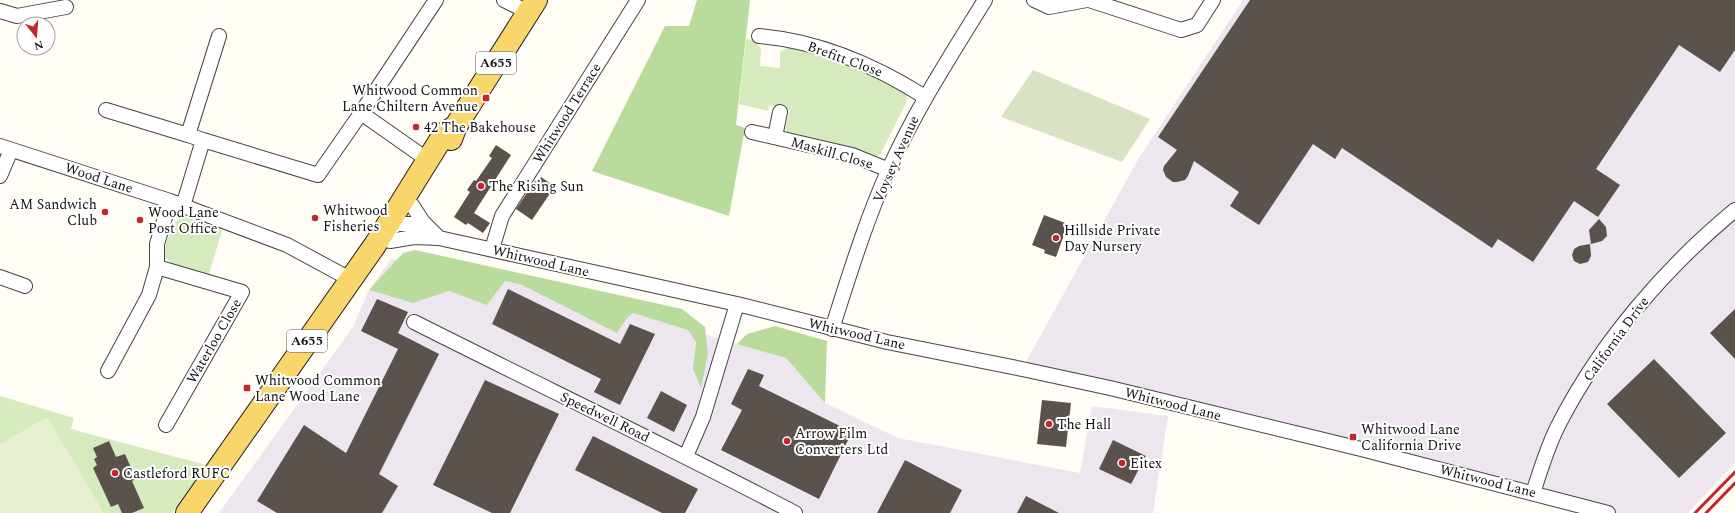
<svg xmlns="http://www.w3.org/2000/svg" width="1735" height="513" viewBox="0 0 1735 513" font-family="Spectral,serif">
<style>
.industrial{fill:#eee6ef}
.green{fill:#d5ebbd}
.forest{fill:#b9dc9c}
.cemetery{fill:#d9e3c4}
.pitch{fill:#e6f2cf}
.building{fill:#5a524d}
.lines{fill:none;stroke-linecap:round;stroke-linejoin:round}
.minor-casing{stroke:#444;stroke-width:16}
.primary-casing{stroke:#222;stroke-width:24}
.minor{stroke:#fff;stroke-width:14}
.primary{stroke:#f9d66b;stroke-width:22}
.rail{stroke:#c4262e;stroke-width:3}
.poi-dot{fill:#c4262e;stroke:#fff;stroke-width:1.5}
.labels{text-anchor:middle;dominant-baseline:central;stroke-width:4;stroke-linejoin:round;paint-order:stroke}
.shield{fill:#fff;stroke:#585858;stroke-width:1}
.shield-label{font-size:13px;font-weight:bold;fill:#111}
.street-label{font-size:14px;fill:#111;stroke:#fff}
.poi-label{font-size:14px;fill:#111;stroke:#fff;text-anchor:start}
</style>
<rect width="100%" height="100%" fill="#fffdf5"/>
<path class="industrial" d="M 1243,0 L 1735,0 L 1735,463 L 1688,513 L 1608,513 L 1022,369 L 1139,158 Z
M 391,259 L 522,285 L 616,332 L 627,318 L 633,313 L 786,358 L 825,403 L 898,438 L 1080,473 L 1092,406 L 1168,416 L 1153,513 L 219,513 L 353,327 L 369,290 Z"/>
<path class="green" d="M 746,39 L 756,41 L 761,49 L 760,66 L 780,68 L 780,52 L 793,44 L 852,62 L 900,86 L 907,94 L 906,103 L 880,155 L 874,158 L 791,138 L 785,129 L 790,110 L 769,105 L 768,111 L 739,104 Z
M 184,218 L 191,218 L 222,231 L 209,274 C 198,271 171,267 166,257 C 163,250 167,241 169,235 C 172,226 173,221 184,218 Z
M 0,396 L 74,418 L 71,429 L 206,465 L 172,513 L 0,513 Z"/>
<path class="forest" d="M 697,0 L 750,0 L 736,125 L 745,128 L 729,216 L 592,171 L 665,26 L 689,26 Z
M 415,250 L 682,309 L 705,327 L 708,354 L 701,388 L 693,369 L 696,342 L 688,330 L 633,313 L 627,318 L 617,333 L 522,285 L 505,281 L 487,305 L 449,291 L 413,303 L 369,290 L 403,253 Z
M 775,326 L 827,341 L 825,403 L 786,358 L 737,344 L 747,334 Z"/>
<path class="cemetery" d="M 1033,70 L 1150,119 L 1122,162 L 1001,117 Z"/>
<path class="pitch" d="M 47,417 L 104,513 L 0,513 L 0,444 Z"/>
<path class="building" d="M 1250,0 L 1735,0 L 1735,50 L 1720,72 L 1679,45 L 1596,169 L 1620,185 L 1598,217 L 1574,201 L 1533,262 L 1498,239 L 1492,248 L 1342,148 L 1335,159 L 1313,144 L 1259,225 L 1230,206 L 1239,192 L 1194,161 L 1188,176 L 1185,180 L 1177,182 L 1173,182 L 1166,177 L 1163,170 L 1164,166 L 1177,150 L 1158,137 Z
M 496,145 L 511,155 L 474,213 L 490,223 L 483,233 L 468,223 L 466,225 L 454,217 L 470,192 L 467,190 L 474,180 L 476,181 L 492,158 L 489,156 Z
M 541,177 L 551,184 L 547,189 L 551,192 L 532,220 L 516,209 L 535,181 L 538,183 Z
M 1044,215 L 1068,224 L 1056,257 L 1044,253 L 1045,250 L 1032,245 Z
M 1599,219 L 1606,227 L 1607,236 L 1602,241 L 1591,244 L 1589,230 Z
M 1590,244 L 1591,256 L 1588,262 L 1580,264 L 1574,261 L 1572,255 L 1574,249 L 1579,246 Z
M 508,289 L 620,344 L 630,324 L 655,334 L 620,405 L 594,392 L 601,379 L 492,324 Z
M 377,299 L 408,312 L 398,333 L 439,354 L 379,474 L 398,486 L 382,513 L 277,513 L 257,501 L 304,425 L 346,453 L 398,349 L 361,331 Z
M 1735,309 L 1735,359 L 1710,333 Z
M 1654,359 L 1726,433 L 1679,478 L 1607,404 Z
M 748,369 L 764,375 L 759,386 L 852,432 L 819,499 L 721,450 L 742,410 L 731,404 Z
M 485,380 L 559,414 L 510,513 L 492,513 L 433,485 Z
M 661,391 L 687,405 L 674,432 L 647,418 Z
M 1042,400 L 1071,403 L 1066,447 L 1037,444 Z
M 593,436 L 698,489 L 685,513 L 662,513 L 575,470 Z
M 1113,440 L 1146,456 L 1131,484 L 1099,469 Z
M 109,441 L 116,457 L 125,454 L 136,479 L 132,481 L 144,508 L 132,513 L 122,513 L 118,504 L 111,507 L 93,468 L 97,465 L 94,459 L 97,457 L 93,448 Z
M 905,460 L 962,490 L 950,513 L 877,513 Z
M 1026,496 L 1059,513 L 1017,513 Z"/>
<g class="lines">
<g class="minor-casing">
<path id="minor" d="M 504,0 L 528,12
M 1034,0 L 1049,7 L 1087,0
M 1089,0 L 1181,30 L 1197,25 L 1213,0
M 0,11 L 17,16 L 66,7
M 759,36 C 818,41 876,66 925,97
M 106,110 L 188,135
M 752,132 L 852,155 L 889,170
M 775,137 L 780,112
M 203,140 L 188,135 L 219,36
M 0,146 L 170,201 L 287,245 L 350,279
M 428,160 L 361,113 L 436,0
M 0,176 L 11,150
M 412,205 L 423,222 L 439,238
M 183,206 L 203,140 L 318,175 L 361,113
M 384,231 L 398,224 L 424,224
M 390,241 L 414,237 L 439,238 L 525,257 L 737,304 L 887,342 L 1022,369 L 1110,388 L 1361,449 L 1608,513
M 492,249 L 502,216 L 638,0
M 157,267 L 242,292 L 166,425
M 0,277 L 25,286
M 414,322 C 541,386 669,447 795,513
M 832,329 C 849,276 866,220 889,169 C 916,109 951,55 985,0
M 108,371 L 149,295 L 157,267 L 157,244 L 170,201
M 686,456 L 703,417 L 737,304
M 1533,493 C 1541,469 1548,444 1560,422 C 1602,341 1665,268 1735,210"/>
</g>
<g class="primary-casing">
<path id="primary" d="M 451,139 L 456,126 L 536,0
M 187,513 L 375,245 L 444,134 L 456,126"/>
</g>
<use href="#minor" class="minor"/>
<use href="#primary" class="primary"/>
<path class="rail" d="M 1695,513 L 1735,472
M 1706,513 L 1735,483"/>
</g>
<g class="poi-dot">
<rect x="482" y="94" width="8" height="8" rx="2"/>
<circle cx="416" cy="127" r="4"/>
<circle cx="481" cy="186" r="4"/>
<circle cx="105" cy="212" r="4"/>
<circle cx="315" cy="218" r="4"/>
<circle cx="140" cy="220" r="4"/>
<circle cx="1056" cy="238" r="4"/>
<rect x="243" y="384" width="8" height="8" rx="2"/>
<circle cx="1049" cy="424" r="4"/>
<rect x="1349" y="433" width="8" height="8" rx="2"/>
<circle cx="787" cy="441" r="4"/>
<circle cx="1122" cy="463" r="4"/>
<circle cx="115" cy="473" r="4"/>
</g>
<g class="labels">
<g class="shield">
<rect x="476" y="52" width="40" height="22" rx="3"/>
<rect x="287" y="330" width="40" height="22" rx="3"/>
</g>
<g class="shield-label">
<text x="496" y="63">A655</text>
<text x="307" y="341">A655</text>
</g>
<g class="street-label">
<text transform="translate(845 59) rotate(20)">Brefitt Close</text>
<text transform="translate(567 113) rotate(-58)">Whitwood Terrace</text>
<text transform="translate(832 153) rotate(16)">Maskill Close</text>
<text transform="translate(896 159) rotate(-66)">Voysey Avenue</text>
<text transform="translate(99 178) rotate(18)">Wood Lane</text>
<text transform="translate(541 261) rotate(13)">Whitwood Lane</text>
<text transform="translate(857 334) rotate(13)">Whitwood Lane</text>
<text transform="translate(1616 339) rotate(-54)">California Drive</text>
<text transform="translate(214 341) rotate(-60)">Waterloo Close</text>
<text transform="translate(1173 404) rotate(14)">Whitwood Lane</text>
<text transform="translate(605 417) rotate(26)">Speedwell Road</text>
<text transform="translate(1488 481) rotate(14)">Whitwood Lane</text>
</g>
<g class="poi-label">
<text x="478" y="90" text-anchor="end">Whitwood Common<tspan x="478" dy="16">Lane Chiltern Avenue</tspan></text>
<text x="424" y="127">42 The Bakehouse</text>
<text x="489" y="186">The Rising Sun</text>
<text x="97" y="204" text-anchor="end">AM Sandwich<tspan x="97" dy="16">Club</tspan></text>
<text x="323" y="210">Whitwood<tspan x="323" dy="16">Fisheries</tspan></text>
<text x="148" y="212">Wood Lane<tspan x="148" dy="16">Post Office</tspan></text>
<text x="1064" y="230">Hillside Private<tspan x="1064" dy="16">Day Nursery</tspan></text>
<text x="255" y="380">Whitwood Common<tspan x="255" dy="16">Lane Wood Lane</tspan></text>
<text x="1057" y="424">The Hall</text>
<text x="1361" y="429">Whitwood Lane<tspan x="1361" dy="16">California Drive</tspan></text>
<text x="795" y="433">Arrow Film<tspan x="795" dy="16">Converters Ltd</tspan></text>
<text x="1130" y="463">Eitex</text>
<text x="123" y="473">Castleford RUFC</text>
</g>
</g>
<g transform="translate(36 36) rotate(163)"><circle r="19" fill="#ffffff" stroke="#a0a0a0"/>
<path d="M0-3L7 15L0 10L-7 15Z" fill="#c4262e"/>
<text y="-6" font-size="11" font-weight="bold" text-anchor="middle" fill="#111111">N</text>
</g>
</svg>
